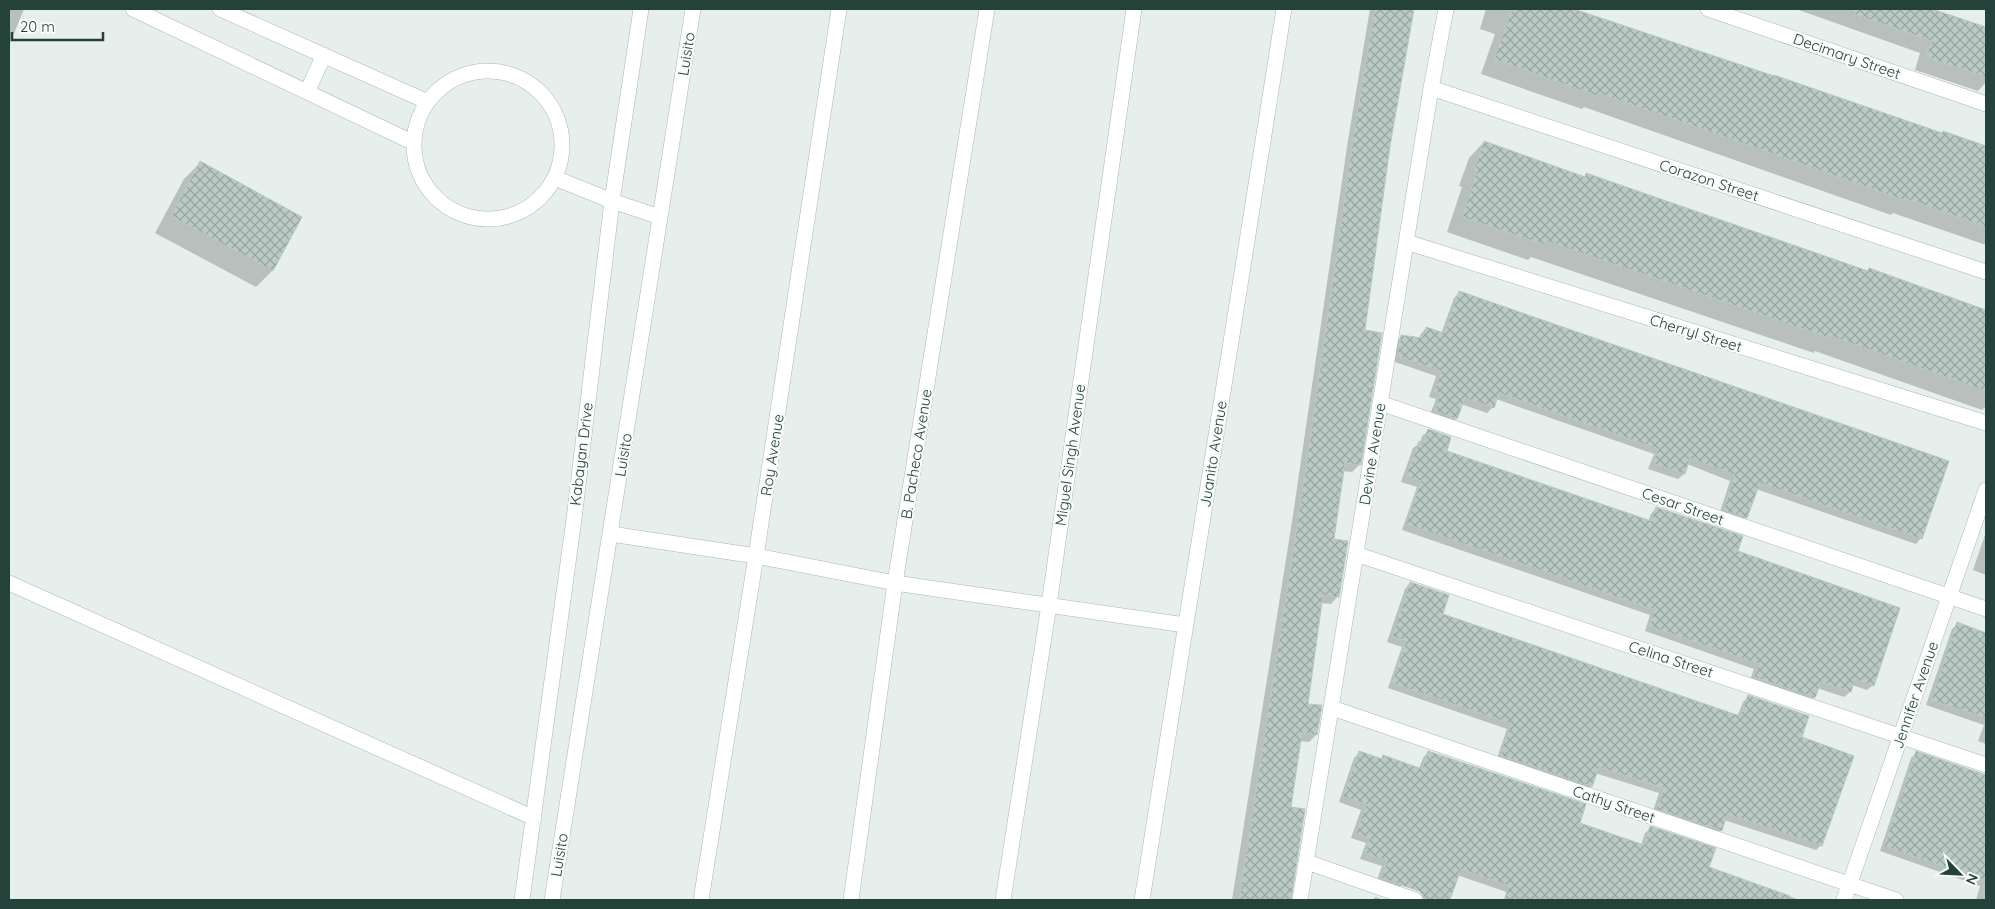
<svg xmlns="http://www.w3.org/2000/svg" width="1995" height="909" viewBox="0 0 1995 909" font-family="Quicksand,sans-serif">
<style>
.shadow{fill:#0003}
.building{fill:url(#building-cross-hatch);stroke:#b8c9c2}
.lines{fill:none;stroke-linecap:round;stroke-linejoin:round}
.minor-casing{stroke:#a8b8b2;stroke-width:16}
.minor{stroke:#fff;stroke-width:15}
.labels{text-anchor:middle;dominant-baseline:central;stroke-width:4.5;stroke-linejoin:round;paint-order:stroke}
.street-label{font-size:15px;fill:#24423a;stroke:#f7fbf9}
</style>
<defs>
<pattern id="building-cross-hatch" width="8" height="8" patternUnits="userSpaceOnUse" patternTransform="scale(1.25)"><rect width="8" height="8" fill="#bbcac4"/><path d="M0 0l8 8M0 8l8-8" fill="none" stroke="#98a6a0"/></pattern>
</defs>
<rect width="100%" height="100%" fill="#e6efeb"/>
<path class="shadow" d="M 9,9 L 24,9 L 9,46 Z
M 1370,9 L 1414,9 L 1389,146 L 1363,331 L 1359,465 L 1352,472 L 1342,471 L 1332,540 L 1338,596 L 1331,604 L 1321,603 L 1306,705 L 1316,735 L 1309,742 L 1300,741 L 1290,808 L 1290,900 L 1232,900 L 1293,515 L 1348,140 Z
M 1486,9 L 1568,9 L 1941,134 L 1943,132 L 1986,147 L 1986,245 L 1893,213 L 1891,215 L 1584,107 L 1582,109 L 1481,74 L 1495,34 L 1480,29 Z
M 1796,9 L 1929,9 L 1986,28 L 1986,82 L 1978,91 L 1915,70 L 1920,53 Z
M 1484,142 L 1584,177 L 1587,174 L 1867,272 L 1869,270 L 1986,311 L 1986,406 L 1982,410 L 1815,351 L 1814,353 L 1531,257 L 1528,260 L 1447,232 L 1462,187 L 1459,186 L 1469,158 Z
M 200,163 L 301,217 L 272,271 L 256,287 L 155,233 L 184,179 Z
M 1459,293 L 1921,538 L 1916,544 L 1756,489 L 1746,517 L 1740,523 L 1719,515 L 1730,481 L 1687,464 L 1684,474 L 1678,479 L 1648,469 L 1654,454 L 1496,399 L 1493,407 L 1487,413 L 1461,404 L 1456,419 L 1451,424 L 1429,417 L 1436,399 L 1429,397 L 1436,376 L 1392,361 L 1396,342 L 1401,337 L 1419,339 L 1421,334 L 1426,328 L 1441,334 L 1454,298 Z
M 1428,431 L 1445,452 L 1648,522 L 1651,514 L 1656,508 L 1736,552 L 1873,685 L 1867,690 L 1852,685 L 1850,692 L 1844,697 L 1817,688 L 1814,697 L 1809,703 L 1749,683 L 1754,669 L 1645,631 L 1650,615 L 1402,530 L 1417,487 L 1401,482 L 1413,448 L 1420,443 L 1422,436 Z
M 1986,532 L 1986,575 L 1973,570 Z
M 1410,583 L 1441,615 L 1737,717 L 1743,702 L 1748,697 L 1800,738 L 1821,845 L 1816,850 L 1724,820 L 1720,830 L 1715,835 L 1652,814 L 1659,793 L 1595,773 L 1591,786 L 1585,791 L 1496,761 L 1507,729 L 1388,688 L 1402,647 L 1387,642 L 1405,589 Z
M 1958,623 L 1986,633 L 1986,744 L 1978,741 L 1984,725 L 1926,705 L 1952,629 Z
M 1360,752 L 1380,759 L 1383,756 L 1419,769 L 1423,758 L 1428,752 L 1578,824 L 1641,845 L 1645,833 L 1651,828 L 1708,868 L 1800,900 L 1530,900 L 1457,875 L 1405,876 L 1402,885 L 1396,891 L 1376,883 L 1382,866 L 1360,859 L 1366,843 L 1351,838 L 1361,810 L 1339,802 L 1354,758 Z
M 1916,753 L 1962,787 L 1986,795 L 1986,900 L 1976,900 L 1980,886 L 1880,851 L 1911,758 Z
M 1375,897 L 1384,900 L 1373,900 Z"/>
<path class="building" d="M 1375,9 L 1414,9 L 1390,146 L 1365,330 L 1382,333 L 1361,465 L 1345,463 L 1334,539 L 1348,541 L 1339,597 L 1323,595 L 1308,704 L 1322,705 L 1317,735 L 1302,733 L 1291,807 L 1305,809 L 1291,900 L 1239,900 L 1307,460 L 1354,132 Z
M 1512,9 L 1574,9 L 1774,76 L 1774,75 L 1942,133 L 1943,131 L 1986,146 L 1986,227 L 1907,199 L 1906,201 L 1731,139 L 1598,93 L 1597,96 L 1494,59 Z
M 1851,9 L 1932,9 L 1986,27 L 1986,77 L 1926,57 L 1932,41 L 1851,13 Z
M 1484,141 L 1585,177 L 1586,173 L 1868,271 L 1869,268 L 1986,310 L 1986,391 L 1831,336 L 1830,338 L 1546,241 L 1545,245 L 1462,217 L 1477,172 L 1474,170 Z
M 200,161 L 302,217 L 273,271 L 171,216 Z
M 1459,291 L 1949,461 L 1922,539 L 1760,483 L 1747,518 L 1723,510 L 1735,475 L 1690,458 L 1685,474 L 1653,464 L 1658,449 L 1499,393 L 1494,408 L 1465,398 L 1457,419 L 1434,411 L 1440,394 L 1434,391 L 1441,371 L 1397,356 L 1401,335 L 1422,338 L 1426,327 L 1444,333 Z
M 1428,429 L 1451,437 L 1447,451 L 1651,521 L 1656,507 L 1743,536 L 1738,551 L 1900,608 L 1874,686 L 1855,679 L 1851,692 L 1821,682 L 1815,698 L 1754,677 L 1759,664 L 1649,626 L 1655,610 L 1406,524 L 1421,481 L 1406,476 L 1419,441 L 1423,443 Z
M 1410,582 L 1449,595 L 1443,614 L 1740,716 L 1748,695 L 1809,716 L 1802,737 L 1854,756 L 1822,846 L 1727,814 L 1722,831 L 1656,809 L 1664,788 L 1599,767 L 1592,787 L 1500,755 L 1511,724 L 1392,683 L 1406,641 L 1392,636 Z
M 1957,622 L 1986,633 L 1986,718 L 1931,700 Z
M 1359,751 L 1382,759 L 1383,755 L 1422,769 L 1428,751 L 1586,804 L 1580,823 L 1644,845 L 1650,826 L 1716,848 L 1709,867 L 1790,896 L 1790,900 L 1504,900 L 1509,886 L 1461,869 L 1450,900 L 1424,900 L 1422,894 L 1419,891 L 1381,878 L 1387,861 L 1365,853 L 1370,838 L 1356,833 L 1366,804 L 1343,797 Z
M 1916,751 L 1986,775 L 1986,881 L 1884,846 Z"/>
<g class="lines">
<g class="minor-casing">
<path id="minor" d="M 133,9 L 414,143
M 220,9 L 428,102
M 1708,9 L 1986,104
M414 145a74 74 0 1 1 148 0a74 74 0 1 1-148 0Z
M 1431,88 L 1986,272
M 307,92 L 324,55
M 555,178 L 612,201 L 660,217
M 1406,242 L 1986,423
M 1380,403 L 1986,609
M 611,534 L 756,556 L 895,583 L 1185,625
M 1356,554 L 1986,765
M 9,583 L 534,818
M 1332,708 L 1896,900
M 1307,862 L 1415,900
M 522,900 L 574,519 L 612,201 L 641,9
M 552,900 L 693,9
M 701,900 L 756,556 L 839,9
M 851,900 L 895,583 L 987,9
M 1003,900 L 1049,605 L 1134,9
M 1142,900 L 1284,9
M 1300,900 L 1431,88 L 1446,9
M 1844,900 L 1986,490"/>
</g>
<use href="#minor" class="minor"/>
</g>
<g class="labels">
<g class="street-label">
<text transform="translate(686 54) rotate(-81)">Luisito</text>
<text transform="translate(1847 56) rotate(19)">Decimary Street</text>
<text transform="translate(1709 180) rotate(18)">Corazon Street</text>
<text transform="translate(1696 333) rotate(17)">Cherryl Street</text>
<text transform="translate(581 454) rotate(-83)">Kabayan Drive</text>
<text transform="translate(916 454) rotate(-81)">B. Pacheco Avenue</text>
<text transform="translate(1213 454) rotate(-81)">Juanito Avenue</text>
<text transform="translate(1372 454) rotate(-81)">Devine Avenue</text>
<text transform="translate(623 455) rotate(-81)">Luisito</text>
<text transform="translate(772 455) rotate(-81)">Roy Avenue</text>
<text transform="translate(1070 455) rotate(-82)">Miguel Singh Avenue</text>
<text transform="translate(1683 506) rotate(19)">Cesar Street</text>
<text transform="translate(1671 659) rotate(18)">Celina Street</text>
<text transform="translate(1915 695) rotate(-71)">Jennifer Avenue</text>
<text transform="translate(1614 804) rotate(19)">Cathy Street</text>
<text transform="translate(559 855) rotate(-81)">Luisito</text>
</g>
</g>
<rect width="1995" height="909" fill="none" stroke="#24423a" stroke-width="20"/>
<g transform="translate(1960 874) rotate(114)" stroke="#f7fbf9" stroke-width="4" paint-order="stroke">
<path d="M0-4L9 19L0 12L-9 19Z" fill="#24423a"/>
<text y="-8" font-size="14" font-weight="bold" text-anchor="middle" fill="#24423a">N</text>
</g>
<path d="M12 32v8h91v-8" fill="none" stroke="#24423a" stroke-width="2.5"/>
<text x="20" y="32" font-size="15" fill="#24423a" stroke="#f7fbf9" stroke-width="4" paint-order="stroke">20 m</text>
</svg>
